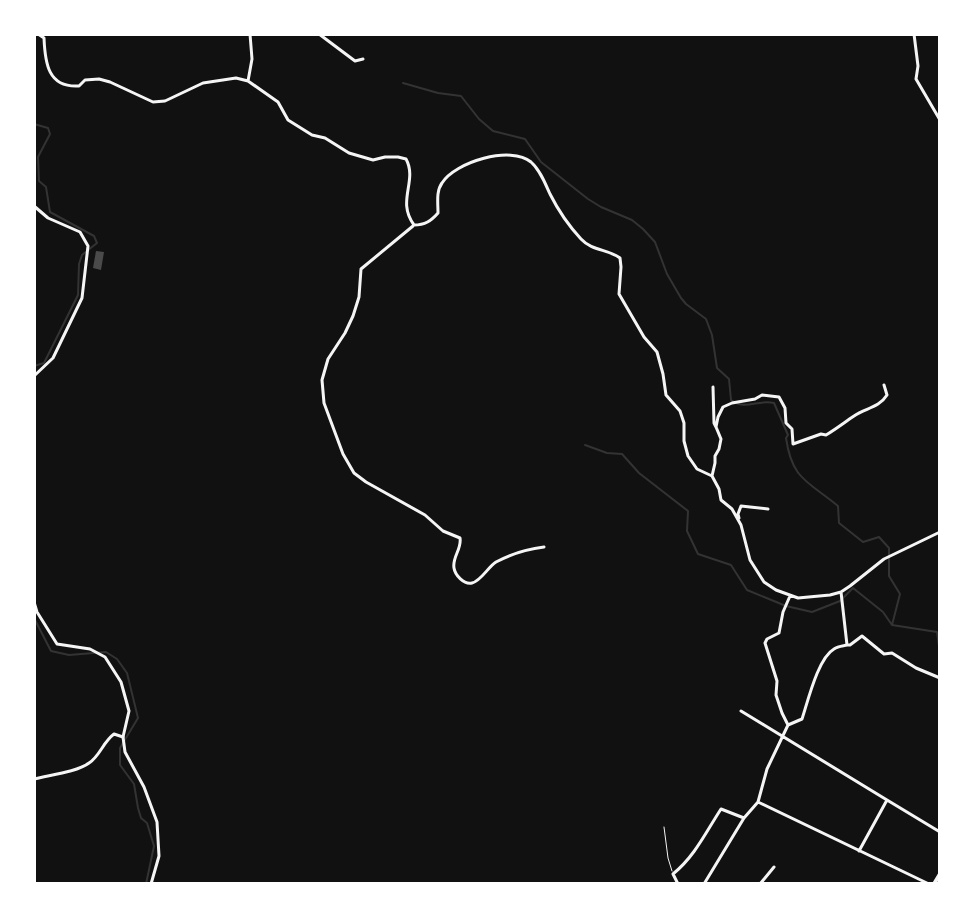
<svg xmlns="http://www.w3.org/2000/svg" width="974" height="918" viewBox="0 0 974 918" font-family="'IBM Plex Sans',sans-serif">
<style>
.lines{fill:none;stroke-linecap:round;stroke-linejoin:round}
.stream{stroke:#333;stroke-width:2}
.building{fill:#4a4a4a}
.service{stroke:#f5f5f5;stroke-width:1}
.minor{stroke:#f5f5f5;stroke-width:3}
.tertiary{stroke:#f5f5f5;stroke-width:3}
.primary{stroke:#f5f5f5;stroke-width:4}
</style>
<rect width="100%" height="100%" fill="#111"/>
<g class="lines">
<path class="stream" d="M 403,83 L 438,93 L 461,96 L 479,119 L 493,131 L 525,139 L 541,162 L 588,199 L 601,207 L 632,220 L 643,229 L 655,242 L 667,274 L 681,298 L 686,304 L 706,319 L 712,335 L 717,368 L 729,379 L 731,400 C 745,411 758,399 774,403 L 788,435 L 786,438 C 792,480 808,481 838,506 L 839,523 L 863,542 L 879,537 L 889,548 L 889,576 L 900,594 L 892,625 L 937,632 L 940,653
M 34,124 L 48,128 L 50,134 L 38,157 L 39,181 L 46,187 L 50,212 L 94,236 L 97,243 L 82,255 L 79,264 L 78,295 L 44,363 L 34,366
M 585,445 L 607,453 L 622,454 L 639,473 L 688,511 L 687,531 L 698,554 L 731,565 L 747,590 L 786,606 L 812,612 L 840,601 L 853,588 L 883,612 L 892,625
M 34,618 L 51,651 L 69,655 L 106,652 L 117,659 L 127,673 L 138,718 L 120,748 L 120,765 L 134,784 L 138,808 L 141,818 L 147,823 L 154,846 L 146,884"/>
</g>
<path class="building" d="M 96,251 L 104,252 L 101,270 L 93,268 Z"/>
<g class="lines">
<path class="service" d="M 664,827 L 668,858 L 672,871"/>
<path class="minor" d="M 38,34 L 44,38 C 45,63 48,88 79,86 L 85,80 L 99,79 L 110,82 L 153,102 L 165,101 L 203,83 L 236,78 L 248,81 L 278,102 L 288,120 L 312,135 L 325,138 L 349,153 L 373,160 L 385,157 L 398,157 L 406,159 C 418,181 396,201 414,225 C 425,225 431,221 438,213 C 438,203 436,191 442,183 C 455,162 511,145 531,162 C 540,170 545,183 550,194 C 558,210 569,226 581,239 C 592,251 608,249 620,258 L 621,267 L 619,294 L 644,337 L 657,352 L 663,374 L 666,395 L 680,411 L 684,423 L 684,441 L 688,456 L 697,469 L 712,476 L 719,489 L 721,500 L 732,509 L 741,525 L 750,560 L 764,582 L 776,590 L 798,598 L 830,595 L 841,592 L 850,586 L 884,559 L 940,532
M 319,34 L 355,61 L 363,59
M 914,34 L 918,66 L 916,79 L 940,120
M 248,81 L 252,59 L 250,34
M 413,226 L 361,269 L 359,297 L 353,316 L 345,333 L 328,359 L 322,380 L 324,403 L 343,454 L 354,473 L 366,482 L 425,515 L 443,531 L 460,538 C 462,549 452,557 454,568 C 455,575 464,585 472,583 C 481,581 488,567 496,562 C 511,554 527,549 544,547
M 713,387 L 714,423 L 716,427
M 712,476 L 715,463 L 715,456 L 719,449 L 721,439 L 716,427 L 718,417 L 723,407 L 732,403 L 755,399 L 762,395 L 779,397 L 785,408 L 786,423 L 792,429 L 793,444 L 821,434 L 826,435 C 836,429 845,422 854,416 C 865,408 879,408 887,395 L 884,385
M 739,518 L 738,514 L 741,506 L 768,509
M 847,645 L 850,645 L 862,636 L 884,654 L 892,653 L 916,668 L 940,678
M 741,711 L 887,800
M 788,725 L 782,713 L 776,695 L 777,681 L 765,643 L 767,639 L 779,633 L 783,612 L 790,596
M 34,779 C 49,775 77,772 89,763 C 100,756 103,742 114,734 L 123,737
M 758,802 L 929,884
M 859,851 L 887,800 L 940,832
M 678,884 L 673,874 C 695,856 706,832 721,809 L 744,818
M 704,884 L 744,818 L 758,802 L 767,769 L 788,725 L 802,719 C 808,701 818,658 834,649 C 838,646 843,646 847,645 L 841,592
M 760,884 L 774,867"/>
<path class="tertiary" d="M 34,206 L 48,218 L 80,232 L 88,246 L 82,298 L 53,358 L 34,376
M 34,602 L 37,612 L 57,644 L 90,649 L 105,657 L 121,682 L 129,711 L 123,737 L 125,752 L 144,787 L 157,822 L 159,856 L 151,884"/>
<path class="primary" d="M 934,884 L 940,874"/>
</g>
<rect width="974" height="918" fill="none" stroke="#ffffff" stroke-width="72"/>
</svg>
